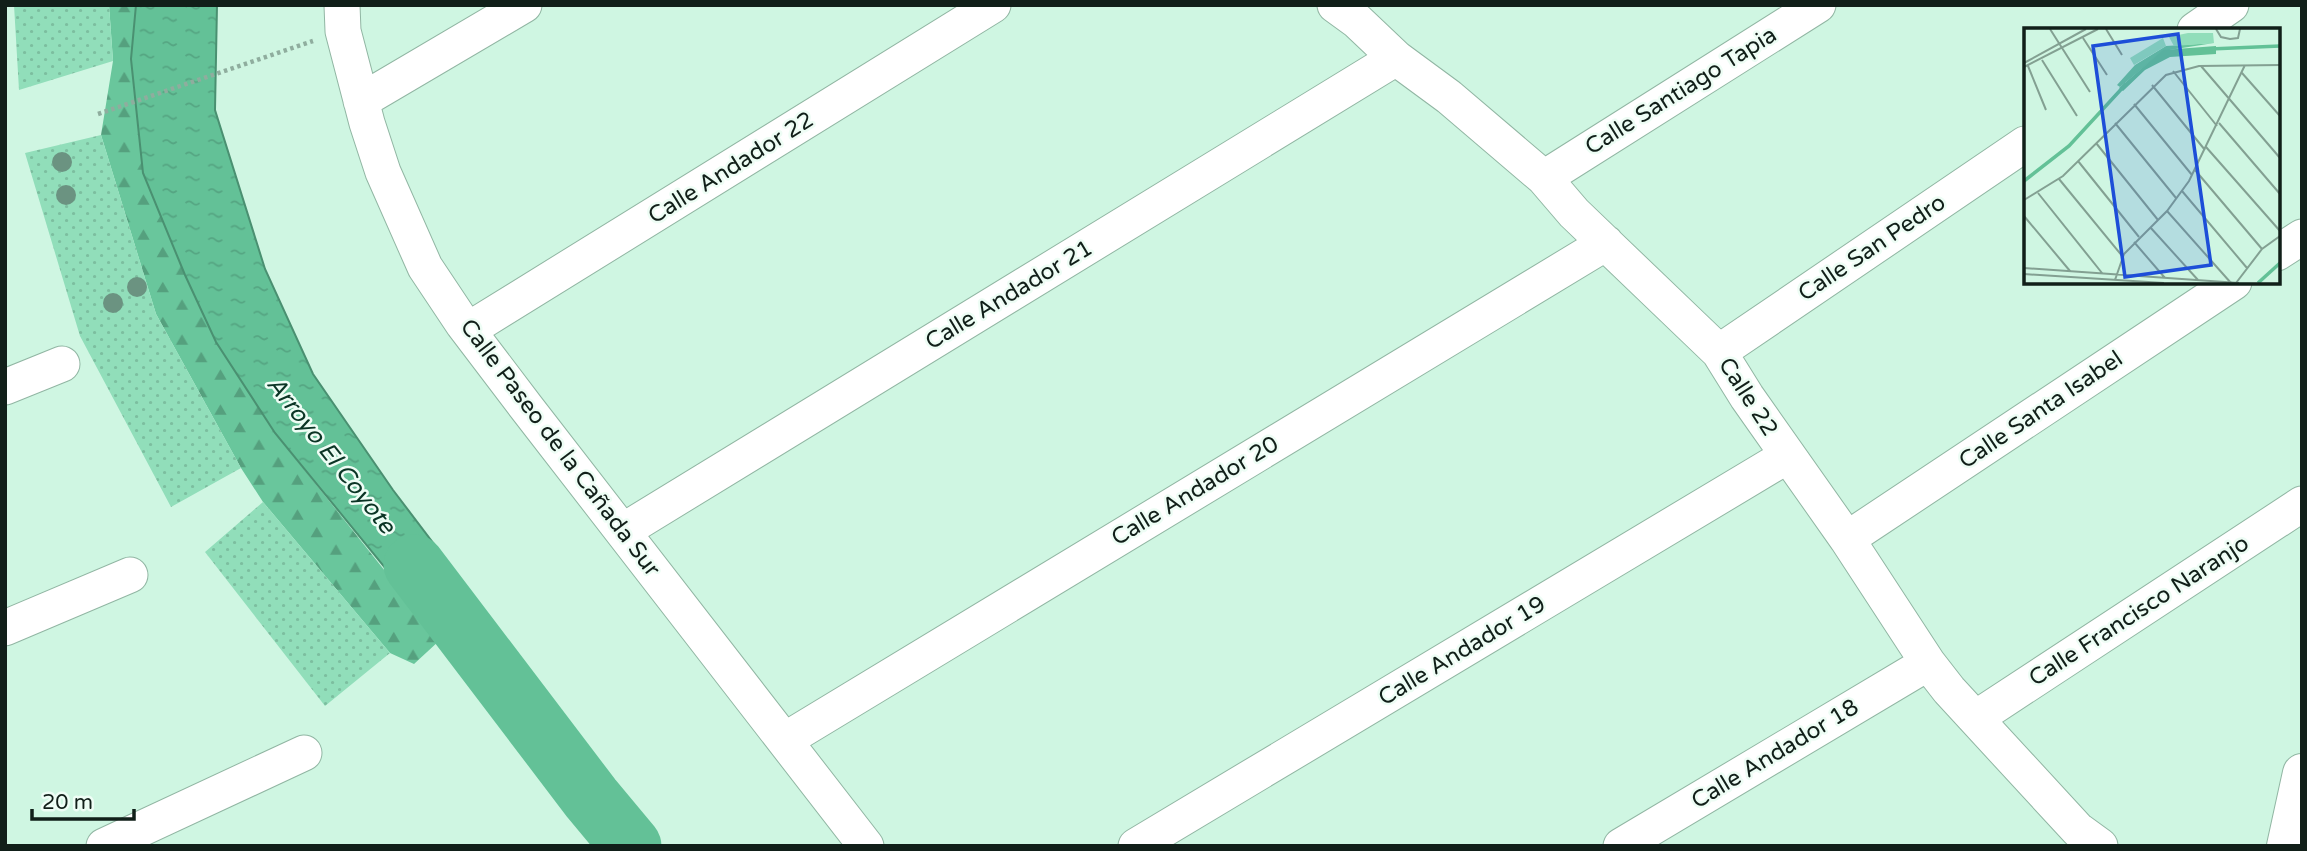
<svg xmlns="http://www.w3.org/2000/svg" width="2307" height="851" viewBox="0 0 2307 851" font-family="'Varela Round',sans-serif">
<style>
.forest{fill:url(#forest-firs)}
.park{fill:url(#park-dots)}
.water{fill:url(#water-ripples);stroke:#4a9071;stroke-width:2}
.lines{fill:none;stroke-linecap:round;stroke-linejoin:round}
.river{stroke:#63c197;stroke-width:61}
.street-casing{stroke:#91b6a3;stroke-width:37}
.secondary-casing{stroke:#91b6a3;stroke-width:40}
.path{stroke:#8fad9e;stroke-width:4.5;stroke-dasharray:3.5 3.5;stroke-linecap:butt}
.street{stroke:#fff;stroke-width:35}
.secondary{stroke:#fff;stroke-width:38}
.tree{fill:#6b9381}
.labels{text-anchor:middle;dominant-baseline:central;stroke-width:5;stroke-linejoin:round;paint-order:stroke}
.street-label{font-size:23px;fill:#111f19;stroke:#eefdf5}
.water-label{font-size:24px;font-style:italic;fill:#0b3525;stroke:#eefdf5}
.inset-river{fill:none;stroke:#63c197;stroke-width:3.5}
.inset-road{fill:none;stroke:#83a092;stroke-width:2}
.view{fill:#1d4ed8;fill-opacity:0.15;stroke:#1d4ed8;stroke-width:3.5}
.inset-edge{fill:none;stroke:#111f19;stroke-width:3.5}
</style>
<defs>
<pattern id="forest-firs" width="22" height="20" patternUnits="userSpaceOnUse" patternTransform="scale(1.75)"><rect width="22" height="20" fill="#69c69c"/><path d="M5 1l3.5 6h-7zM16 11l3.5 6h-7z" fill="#55a07e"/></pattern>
<pattern id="park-dots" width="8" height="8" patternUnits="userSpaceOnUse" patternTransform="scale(1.75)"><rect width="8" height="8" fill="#91deba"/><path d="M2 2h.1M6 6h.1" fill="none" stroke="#7cbe9f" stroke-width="1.8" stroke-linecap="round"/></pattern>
<pattern id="water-ripples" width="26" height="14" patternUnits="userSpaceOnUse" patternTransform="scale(1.75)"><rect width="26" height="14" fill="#63c197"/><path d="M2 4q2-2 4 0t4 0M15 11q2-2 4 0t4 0" fill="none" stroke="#55a582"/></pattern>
</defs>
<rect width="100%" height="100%" fill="#cff6e2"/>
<path class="forest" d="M 109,5 L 136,5 L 131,59 L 216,342 L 275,433 L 440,640 L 414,664 L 390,653 L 263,502 L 241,468 L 156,314 L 101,135 L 113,61 Z"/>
<path class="park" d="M 14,5 L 109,5 L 113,61 L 19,90 Z
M 101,135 L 156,314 L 241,468 L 171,507 L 80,336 L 25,153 Z
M 263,502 L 390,653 L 325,706 L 205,552 Z"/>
<path class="water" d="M 136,5 L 217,5 L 215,110 L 265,269 L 313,374 L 393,490 L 487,614 L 446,648 L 400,586 L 275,433 L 216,342 L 185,275 L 143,173 L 131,59 Z"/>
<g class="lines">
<path class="river" d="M 414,565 L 591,798 L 631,846"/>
<g class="street-casing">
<path id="street" d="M 342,5 L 343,31 L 367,123 L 383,172 L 425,267 L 463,324 L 526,407 L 866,846
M 1335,5 L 1357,21 L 1396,58 L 1449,97 L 1544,178 L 1574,213 L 1719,352 L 1747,397 L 1847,539 L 1928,663 L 1949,690 L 2078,830 L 2100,846
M 2195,30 L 2231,5
M 361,101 L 524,5
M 1544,178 L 1818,5
M 2277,253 L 2302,237
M 468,330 L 993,5
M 1719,352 L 2025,144
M 5,387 L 62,364
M 623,531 L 1396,58
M 1847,539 L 2234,282
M 5,628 L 130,575
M 1976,718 L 2302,504
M 785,740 L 1606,243
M 104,846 L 304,753
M 1136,846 L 1787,456
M 1621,846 L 1928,663"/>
</g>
<g class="secondary-casing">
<path id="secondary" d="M 2286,846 L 2302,773"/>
</g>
<path class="path" d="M 98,114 L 313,41"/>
<use href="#street" class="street"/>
<use href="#secondary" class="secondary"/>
</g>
<g class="tree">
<circle cx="62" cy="162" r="10"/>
<circle cx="66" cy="195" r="10"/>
<circle cx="137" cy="287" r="10"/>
<circle cx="113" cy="303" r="10"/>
</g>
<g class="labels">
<g class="street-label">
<text transform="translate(1681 91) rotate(-32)">Calle Santiago Tapia</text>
<text transform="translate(731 168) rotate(-32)">Calle Andador 22</text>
<text transform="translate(1872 248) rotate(-34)">Calle San Pedro</text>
<text transform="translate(1009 295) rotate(-31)">Calle Andador 21</text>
<text transform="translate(1748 397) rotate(57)">Calle 22</text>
<text transform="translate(2041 410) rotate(-34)">Calle Santa Isabel</text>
<text transform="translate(560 448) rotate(53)">Calle Paseo de la Cañada Sur</text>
<text transform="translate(1195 491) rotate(-31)">Calle Andador 20</text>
<text transform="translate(2139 611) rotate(-33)">Calle Francisco Naranjo</text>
<text transform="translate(1462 651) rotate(-31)">Calle Andador 19</text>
<text transform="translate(1775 754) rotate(-31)">Calle Andador 18</text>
</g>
<g class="water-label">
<text transform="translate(331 455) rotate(52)">Arroyo El Coyote</text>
</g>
</g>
<g transform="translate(2024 28)">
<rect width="256" height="256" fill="#cff6e2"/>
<path d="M 190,15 L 139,23 L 96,59 L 93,57 L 111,37 L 142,18 Z" fill="#69c69c"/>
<path d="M 164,5 L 189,5 L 190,15 L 150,18 L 145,9 ZM 139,10 L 142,18 L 110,37 L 106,30 Z" fill="#91deba"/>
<path d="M 192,18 L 192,26 L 146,29 L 121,42 L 99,63 L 95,60 L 139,22 Z" fill="#63c197"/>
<path class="inset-river" d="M 186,21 L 256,18M 0,153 L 45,118 L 102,56M 234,255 L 256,235"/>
<path class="inset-road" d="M 26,1 L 66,64M 82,1 L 98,27M 192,1 L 197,9 L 206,11 L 214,10 L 216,1M 59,10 L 83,47M 18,32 L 53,88M 0,35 L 62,1M 4,38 L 22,82M 177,38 L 256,130M 0,39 L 74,1M 149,43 L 193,98M 218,45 L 256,88M 128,57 L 181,122M 110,76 L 168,147M 91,95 L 152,170M 195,95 L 256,166M 72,115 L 134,192M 182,119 L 256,203M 54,133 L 115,209M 171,142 L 238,221M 35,151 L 99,229M 158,163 L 223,240M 14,165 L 78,245M 0,172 L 39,148 L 142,47 L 175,38 L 256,37M 143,183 L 207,255M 0,188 L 46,243M 126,199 L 174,252M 110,214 L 141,250M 0,240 L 215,255M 0,246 L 140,255M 91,252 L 100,226 L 143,183 L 165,153 L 221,37M 212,255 L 238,221 L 256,208"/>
<path class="view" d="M 154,6 L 187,237 L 101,249 L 69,18 Z"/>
<rect width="256" height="256" class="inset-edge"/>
</g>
<rect width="2307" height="851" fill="none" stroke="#111f19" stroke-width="14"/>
<path d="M32 809v10h102v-10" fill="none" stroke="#111f19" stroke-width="3.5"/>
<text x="42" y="809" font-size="21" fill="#111f19" stroke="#eefdf5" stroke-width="5" paint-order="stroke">20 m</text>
</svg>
